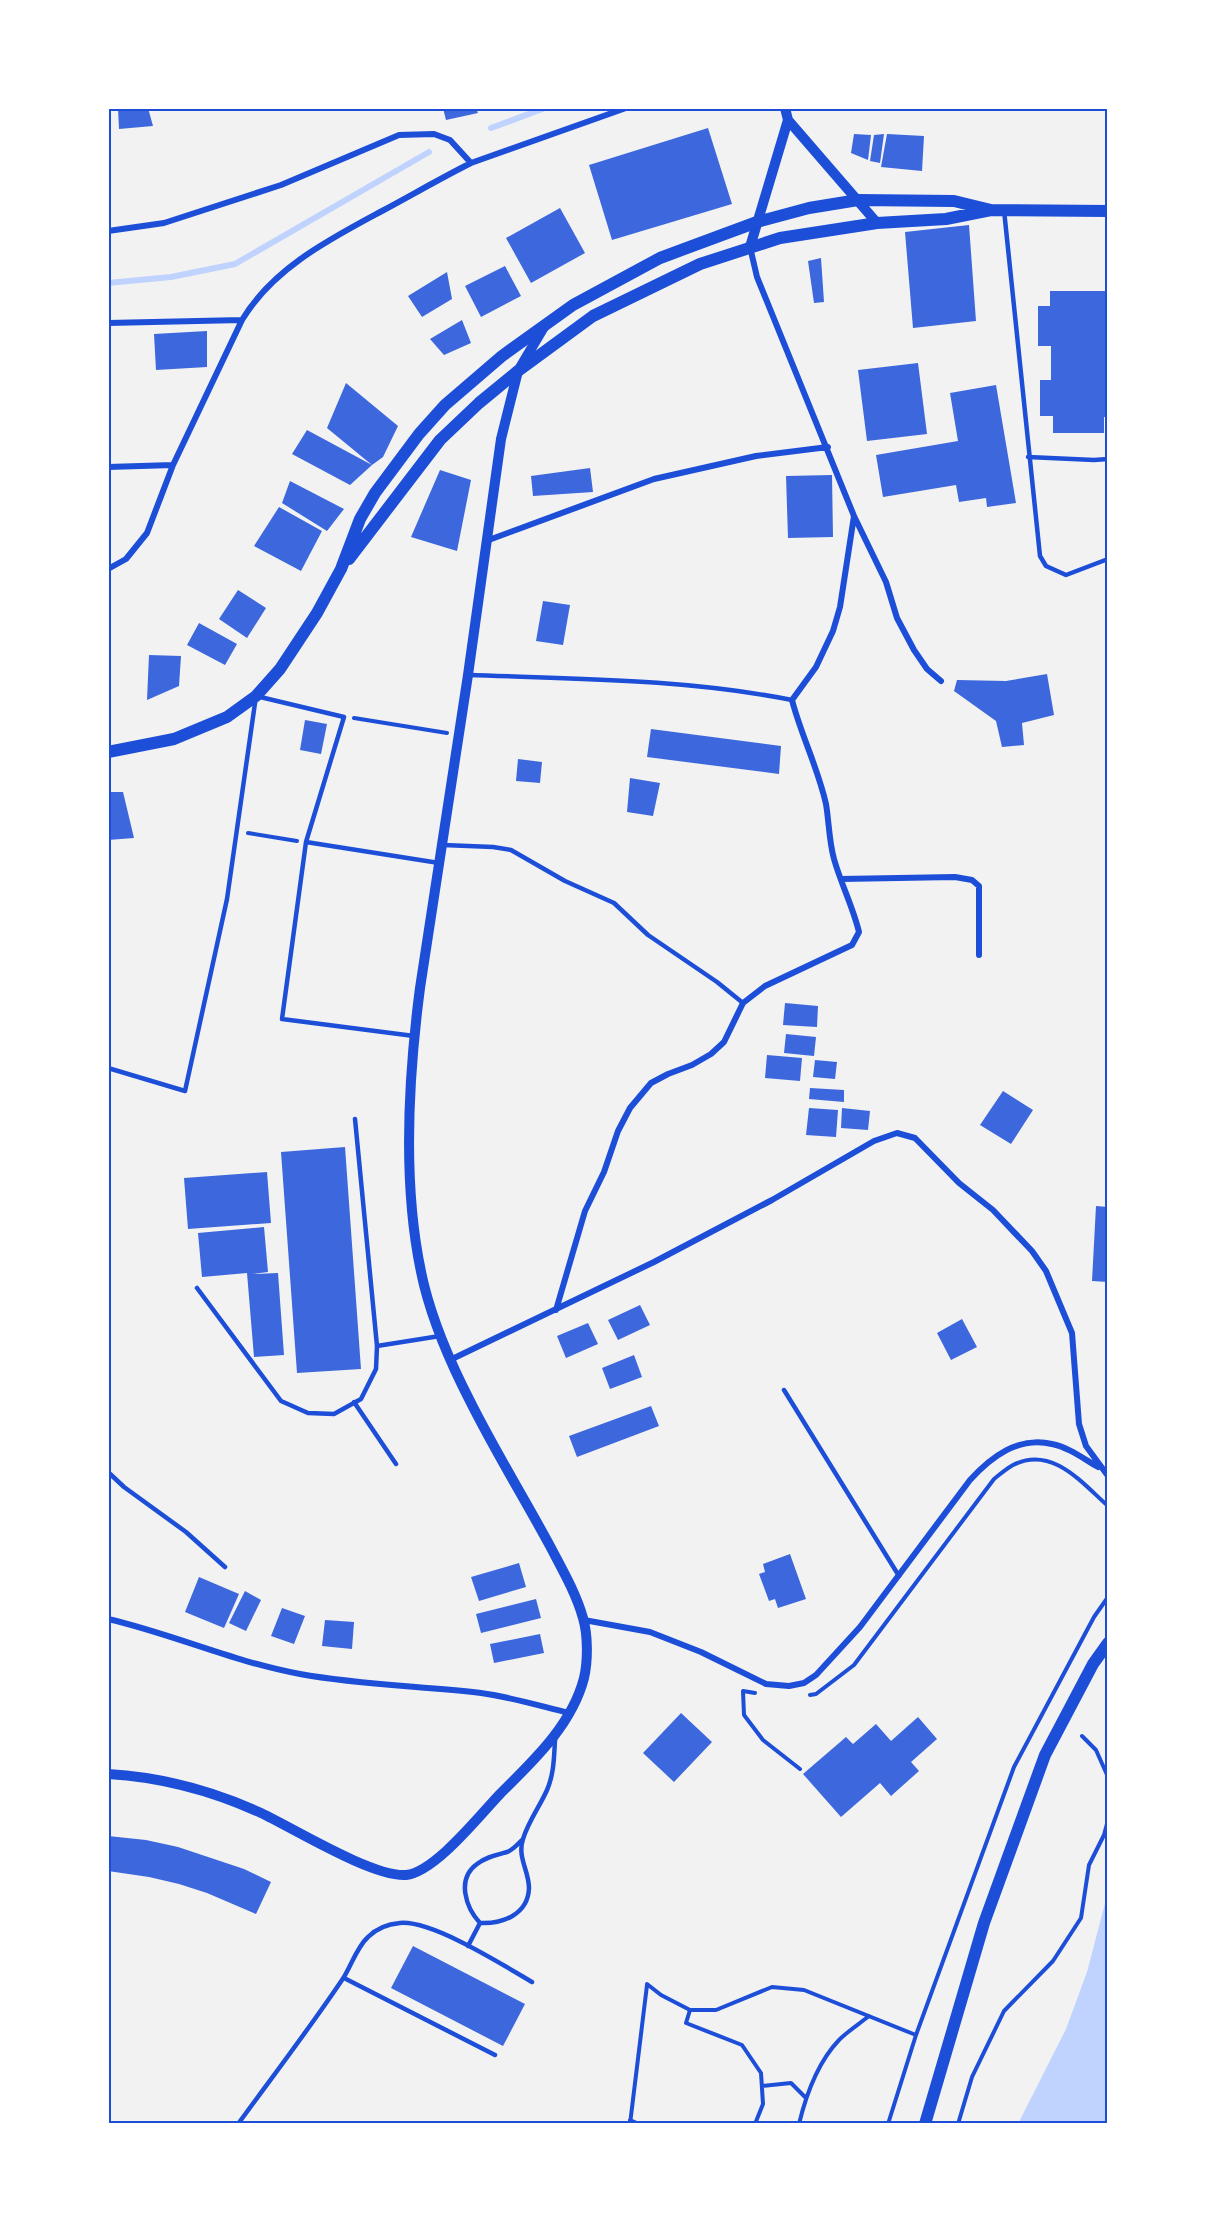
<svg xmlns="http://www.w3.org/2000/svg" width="1216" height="2232" viewBox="0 0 1216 2232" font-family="Arial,sans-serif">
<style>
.water{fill:#bfd3fe}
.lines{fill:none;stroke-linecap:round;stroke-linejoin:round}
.stream{stroke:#bfd3fe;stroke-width:6}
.building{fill:#3d67dc}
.path{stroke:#1d4ed8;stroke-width:4}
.service{stroke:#1d4ed8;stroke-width:4.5}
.minor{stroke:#1d4ed8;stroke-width:6}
.tertiary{stroke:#1d4ed8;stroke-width:10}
.secondary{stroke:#1d4ed8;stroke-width:12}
.neatline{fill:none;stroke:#1d4ed8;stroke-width:2}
</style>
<rect width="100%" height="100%" fill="#f2f2f2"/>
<path class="water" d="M 1108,1892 L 1108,2124 L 1018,2124 L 1066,2029 L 1087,1972 Z"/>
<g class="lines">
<path class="stream" d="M 491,128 L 545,108
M 108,283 L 171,277 L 235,264 L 429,152"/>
</g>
<path class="building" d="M 118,108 L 148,108 L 153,126 L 119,129 Z
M 443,108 L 476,108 L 478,113 L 446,120 Z
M 708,128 L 732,204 L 612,240 L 589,165 Z
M 854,134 L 871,135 L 868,160 L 851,153 Z
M 884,134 L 880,163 L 870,161 L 874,135 Z
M 887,134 L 924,136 L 922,171 L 881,167 Z
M 560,208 L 585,253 L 531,283 L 506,238 Z
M 969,225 L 976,321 L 913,328 L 905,232 Z
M 821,258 L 824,302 L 814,303 L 808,261 Z
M 505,266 L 521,296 L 481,317 L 465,286 Z
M 447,272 L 452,299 L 422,317 L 408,296 Z
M 1050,291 L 1108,291 L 1108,417 L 1104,417 L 1104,433 L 1053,433 L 1053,416 L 1040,416 L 1040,380 L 1051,380 L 1051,346 L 1038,346 L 1038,306 L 1050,306 Z
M 462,320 L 471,343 L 444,355 L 430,339 Z
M 207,331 L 207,367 L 156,370 L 154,334 Z
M 918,363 L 927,434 L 867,441 L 858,370 Z
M 346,383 L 398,426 L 383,457 L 372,465 L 327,428 Z
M 996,385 L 1016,503 L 987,507 L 986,498 L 959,502 L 956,485 L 883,497 L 876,455 L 958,441 L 950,393 Z
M 307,430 L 372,465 L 350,485 L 292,454 Z
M 590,468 L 593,492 L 533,496 L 531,476 Z
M 440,470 L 471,480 L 457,551 L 411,537 Z
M 832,475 L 833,537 L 788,538 L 786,476 Z
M 290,481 L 344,509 L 327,531 L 282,503 Z
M 279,507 L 322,531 L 301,571 L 254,546 Z
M 238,590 L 266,608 L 247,638 L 219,619 Z
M 543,601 L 570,605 L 563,645 L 536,641 Z
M 199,623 L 237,644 L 225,665 L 187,645 Z
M 149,655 L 181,656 L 179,686 L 147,700 Z
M 1047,674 L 1054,715 L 1022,723 L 1024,745 L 1002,747 L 996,721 L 954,691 L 957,680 L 1006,681 Z
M 305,720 L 327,724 L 321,754 L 300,750 Z
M 651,729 L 781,746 L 779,774 L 647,757 Z
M 518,759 L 542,762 L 540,783 L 516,781 Z
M 630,778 L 660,783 L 653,816 L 627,812 Z
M 108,792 L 123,792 L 134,838 L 108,840 Z
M 785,1003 L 818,1006 L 817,1027 L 783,1025 Z
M 786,1034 L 816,1037 L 814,1056 L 784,1053 Z
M 767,1055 L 802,1058 L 800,1081 L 765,1078 Z
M 815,1060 L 837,1062 L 835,1079 L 813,1077 Z
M 810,1088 L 844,1090 L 844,1102 L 809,1099 Z
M 1003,1091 L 1033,1110 L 1011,1144 L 980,1125 Z
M 809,1108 L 838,1110 L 836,1137 L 806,1135 Z
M 842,1108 L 870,1111 L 868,1130 L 841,1128 Z
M 345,1147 L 361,1369 L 297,1373 L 281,1152 Z
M 267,1172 L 271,1223 L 188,1229 L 184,1178 Z
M 1096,1206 L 1108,1207 L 1108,1282 L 1092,1281 Z
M 264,1227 L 268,1272 L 251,1274 L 278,1273 L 284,1355 L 254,1357 L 247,1273 L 202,1277 L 198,1233 Z
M 640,1305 L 650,1325 L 618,1340 L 608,1320 Z
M 962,1319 L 977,1347 L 951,1360 L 937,1333 Z
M 588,1323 L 598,1344 L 566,1358 L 557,1336 Z
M 634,1355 L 642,1377 L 610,1389 L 602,1368 Z
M 651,1406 L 659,1426 L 577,1457 L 569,1436 Z
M 790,1554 L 806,1599 L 778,1608 L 775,1599 L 769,1601 L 759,1574 L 765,1572 L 763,1564 Z
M 519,1563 L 526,1587 L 479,1601 L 471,1577 Z
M 199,1577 L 239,1594 L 224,1628 L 185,1612 Z
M 245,1591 L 261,1600 L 246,1631 L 229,1623 Z
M 536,1599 L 541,1618 L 481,1633 L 476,1614 Z
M 282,1608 L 305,1616 L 294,1644 L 271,1636 Z
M 325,1620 L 354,1622 L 352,1649 L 322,1646 Z
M 540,1634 L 544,1653 L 494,1663 L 490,1644 Z
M 681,1713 L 712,1742 L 674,1782 L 643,1753 Z
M 918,1717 L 937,1739 L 911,1762 L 919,1771 L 891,1796 L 880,1783 L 841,1817 L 803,1774 L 846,1737 L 853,1744 L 876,1724 L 891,1741 Z
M 108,1836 L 146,1840 L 178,1847 L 244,1869 L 271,1882 L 256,1914 L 207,1893 L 179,1884 L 149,1877 L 108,1871 Z
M 413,1946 L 525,2004 L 503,2046 L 391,1988 Z"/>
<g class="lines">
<path class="path" d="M 354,718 L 447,733
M 248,833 L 297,841
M 755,1693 L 743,1691 L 744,1715 L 763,1740 L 800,1769
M 810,1695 L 816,1694 L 854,1665 L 994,1479 C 1000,1474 1006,1469 1013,1465 C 1052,1445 1082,1483 1108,1506
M 1082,1736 L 1096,1750 L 1108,1777
M 647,1984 L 661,1995 L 690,2010 L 716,2010 L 772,1987 L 804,1990 L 916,2035
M 690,2010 L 686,2023 L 742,2045 L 761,2073 L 763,2104 L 755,2124
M 762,2086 L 791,2083 L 805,2097
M 630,2120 L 639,2124
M 630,2124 L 647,1985
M 799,2124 C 806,2095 818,2062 839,2040 C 848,2031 859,2024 869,2016
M 888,2124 L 916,2035 L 1014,1767 L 1094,1617 L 1108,1597
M 958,2124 L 972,2077 L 1004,2011 L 1053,1961 L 1081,1918 L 1089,1865 L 1104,1835 L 1108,1820"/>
<path class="service" d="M 1004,210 L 1040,556 L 1046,566 L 1066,575 L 1108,559
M 1028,457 L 1094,460 L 1108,459
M 469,675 C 577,679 686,679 792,700
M 306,842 L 439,863
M 443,845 L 493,847 L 511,850 L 565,881 L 614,903 L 648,935 L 717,982 L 743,1003
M 108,1068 L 185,1091 L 227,899 L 256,696 L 344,717 L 306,842 L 282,1019 L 414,1036
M 355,1119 L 377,1346
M 197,1288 L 281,1401 L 308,1413 L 334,1414 L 361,1399 L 376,1369 L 377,1346 L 440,1336
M 784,1390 L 899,1576
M 354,1402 L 396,1464
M 108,1472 L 124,1487 L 186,1532 L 225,1567
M 522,1840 C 518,1844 513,1850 507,1852 C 496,1855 486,1857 477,1864 C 456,1879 466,1908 480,1923 C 502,1924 528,1915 529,1888 C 529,1871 517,1857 523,1839 C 528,1822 540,1806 547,1790 C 554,1774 554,1757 555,1740
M 468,1946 L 480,1923
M 344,1978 L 495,2055
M 238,2124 C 273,2076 309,2029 342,1980 C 351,1967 356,1948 368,1937 C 376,1929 388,1924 400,1923 C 432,1920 503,1965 532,1982"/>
<path class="minor" d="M 108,231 L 164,223 L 281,185 L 399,135 L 434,134 L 450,140 L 471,163 L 626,108
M 750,247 L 757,277 L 854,516 L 886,582 L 897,618 L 914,650 L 927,669 L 941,681
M 108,323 L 242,320 C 273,268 330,239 382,211 C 412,195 441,178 471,163
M 108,467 L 173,465 L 242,320
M 486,541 L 654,479 L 756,456 L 828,447
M 108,569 L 126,559 L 147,533 L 173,465
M 841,879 L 955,877 L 972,880 L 979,886 L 979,955
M 556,1310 L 585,1211 L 604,1172 L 618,1131 L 630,1108 L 651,1083 L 668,1074 L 692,1065 L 711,1054 L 724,1042 L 743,1003 L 765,986 L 852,945 L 859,932 C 853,907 841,884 834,859 C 829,841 829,822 826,804 C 818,768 801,735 792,700 L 816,667 L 833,631 L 840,607 L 854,516
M 450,1360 L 654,1262 L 772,1200 L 874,1141 L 897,1133 L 915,1138 L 959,1183 L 993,1210 L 1032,1251 L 1046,1271 L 1072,1333 L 1079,1424 L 1086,1446 L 1108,1476
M 108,1619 C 173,1634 234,1662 300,1674 C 360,1685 421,1686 481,1693 C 511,1697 540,1706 569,1713
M 584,1620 L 650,1632 L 701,1652 L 766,1684 L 789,1686 L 804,1683 L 816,1675 L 860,1627 L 970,1480 C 991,1457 1018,1436 1052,1444 C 1068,1447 1084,1459 1098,1467"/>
<path class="tertiary" d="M 788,120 L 877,223
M 750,247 L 788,120 L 785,108
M 108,1774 C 161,1777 213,1791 261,1813 C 295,1829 372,1877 406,1875 C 435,1872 479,1816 500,1794 C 533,1761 572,1725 584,1678 C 588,1661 588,1635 583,1618 C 576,1593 562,1569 550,1546 C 524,1498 495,1451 470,1401 C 451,1364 434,1325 424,1285 C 402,1194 408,1080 420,988 L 468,675 L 501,439 L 518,371 L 544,327"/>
<path class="secondary" d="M 349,559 L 440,440 L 479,403 L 518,371 L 593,316 L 700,264 L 780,238 L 877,223 L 946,219 L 991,210 L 1108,211
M 108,752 L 174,739 L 227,717 L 256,696 L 280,669 L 317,613 L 341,569 L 360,519 L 375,493 L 419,434 L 445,405 L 502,356 L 573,305 L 660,258 L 757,222 L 809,208 L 858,200 L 954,201 L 991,210
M 925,2124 L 984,1923 L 1045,1755 L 1093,1664 L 1108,1643"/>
</g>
<rect width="1216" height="2232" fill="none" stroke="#ffffff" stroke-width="219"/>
<rect x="110" y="110" width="996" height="2012" class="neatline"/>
</svg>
